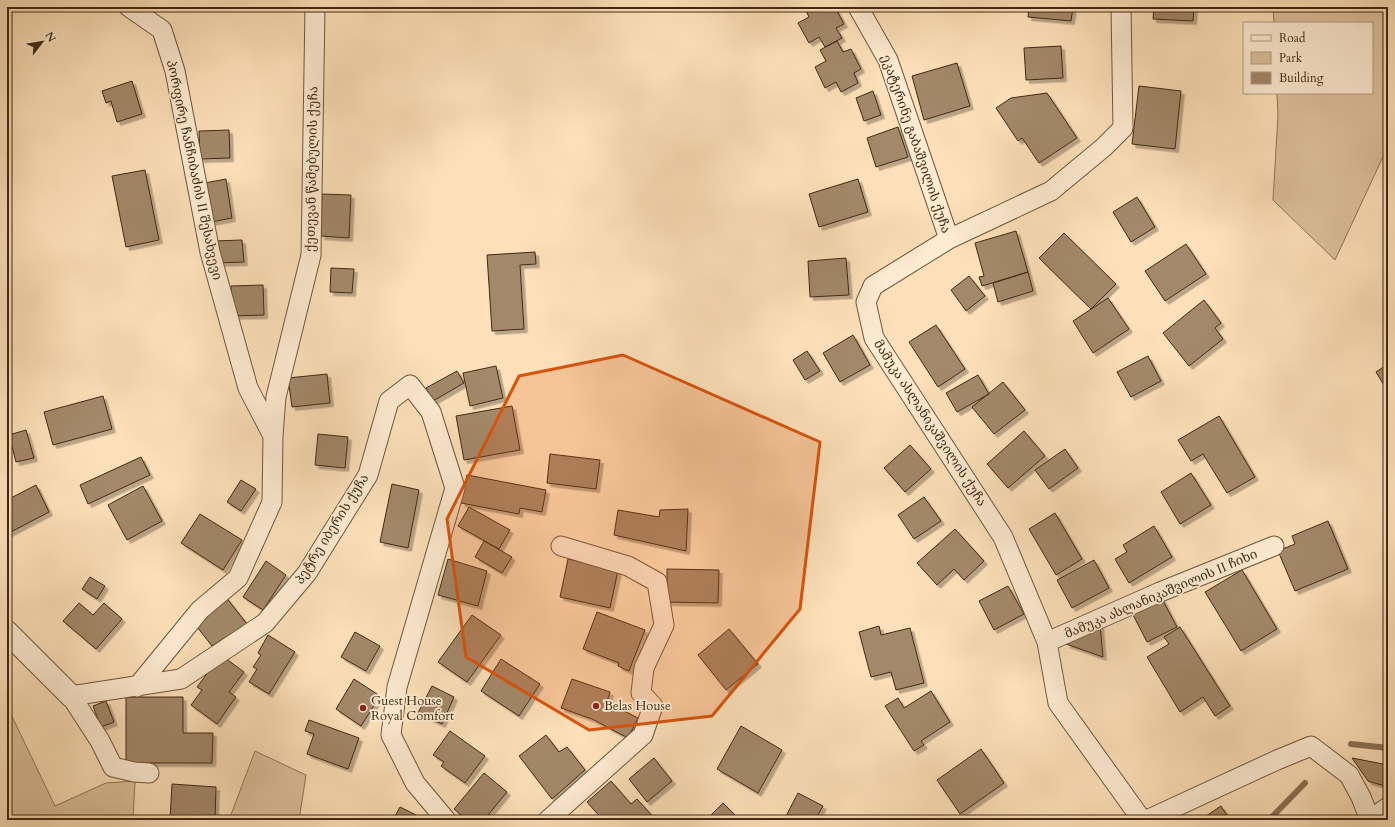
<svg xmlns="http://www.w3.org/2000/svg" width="1395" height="827" viewBox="0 0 1395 827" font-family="Cardo,'Noto Serif Georgian',serif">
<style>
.green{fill:#ddc19d;stroke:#8f7558}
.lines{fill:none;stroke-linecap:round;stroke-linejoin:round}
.stream{stroke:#8b7255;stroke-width:6}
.building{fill:#a38869;stroke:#412913;filter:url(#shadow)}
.minor-casing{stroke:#70573c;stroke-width:21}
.tertiary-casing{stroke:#70573c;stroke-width:24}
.minor{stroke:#feebd2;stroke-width:19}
.tertiary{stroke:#feebd2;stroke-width:22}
.marked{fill:#d7540d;fill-opacity:0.2;stroke:#d7540d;stroke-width:3;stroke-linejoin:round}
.poi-dot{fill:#8f2418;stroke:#feebd2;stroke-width:1.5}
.labels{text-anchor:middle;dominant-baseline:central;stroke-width:3.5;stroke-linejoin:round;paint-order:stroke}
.street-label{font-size:13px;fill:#412913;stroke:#feebd2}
.poi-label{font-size:13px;fill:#412913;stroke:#feebd2;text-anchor:start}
</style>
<defs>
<filter id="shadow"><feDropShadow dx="3.5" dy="3.5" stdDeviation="0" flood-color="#0004"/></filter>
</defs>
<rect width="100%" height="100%" fill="#fde0b9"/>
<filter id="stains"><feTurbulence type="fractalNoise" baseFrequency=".005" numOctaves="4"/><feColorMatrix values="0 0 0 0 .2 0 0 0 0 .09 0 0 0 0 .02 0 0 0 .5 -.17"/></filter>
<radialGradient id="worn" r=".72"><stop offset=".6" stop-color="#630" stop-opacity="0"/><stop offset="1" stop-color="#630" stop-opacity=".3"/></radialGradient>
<path class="green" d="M 1273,7 L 1388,7 L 1388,146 L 1335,260 L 1273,200 L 1278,115 L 1277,93 L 1372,93 L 1372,23 L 1274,23 Z
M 7,706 L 55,806 L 106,783 L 135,781 L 133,820 L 7,820 L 7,786 L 12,763 L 7,740 Z
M 255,751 L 306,775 L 299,820 L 229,820 Z"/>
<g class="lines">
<path class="stream" d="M 1351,744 L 1388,748
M 1269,820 L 1305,783"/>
</g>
<path class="building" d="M 804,7 L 835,7 L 844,24 L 836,28 L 842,38 L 825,47 L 819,37 L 809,43 L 798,23 L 809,17 Z
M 1029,7 L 1073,7 L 1071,21 L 1028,17 Z
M 1154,7 L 1194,7 L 1193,21 L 1153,19 Z
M 837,41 L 843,52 L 851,49 L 861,69 L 854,73 L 858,83 L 841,92 L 836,82 L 825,88 L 815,67 L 826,61 L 820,50 Z
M 1061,46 L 1063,78 L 1026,80 L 1024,48 Z
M 957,63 L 970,106 L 924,120 L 912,76 Z
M 132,81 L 142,114 L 117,122 L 111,101 L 106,103 L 102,91 Z
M 1139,86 L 1181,91 L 1175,149 L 1132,144 Z
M 873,91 L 881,115 L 864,121 L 856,98 Z
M 1047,93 L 1077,138 L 1039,163 L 1022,138 L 1018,141 L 996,108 L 1011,98 Z
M 898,127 L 908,157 L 876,167 L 867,138 Z
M 229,130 L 230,158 L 200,159 L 199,131 Z
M 145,170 L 159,240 L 126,247 L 112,176 Z
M 226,179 L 232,218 L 211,222 L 205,183 Z
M 858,179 L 868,212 L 819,227 L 809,194 Z
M 322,194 L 351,195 L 349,238 L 321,236 Z
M 1137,197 L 1155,227 L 1131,242 L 1113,212 Z
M 1016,231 L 1028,272 L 982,286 L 979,277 L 984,276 L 975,243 Z
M 1064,233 L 1116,284 L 1091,309 L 1039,258 Z
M 242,240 L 244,262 L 215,263 L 214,241 Z
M 1186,244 L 1206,274 L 1165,301 L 1145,271 Z
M 535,252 L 536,264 L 520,265 L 524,329 L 492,331 L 487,255 Z
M 846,258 L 849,295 L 810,297 L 808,261 Z
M 331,268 L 354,269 L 352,293 L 330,292 Z
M 1028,272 L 1033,291 L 998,302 L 993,283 Z
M 969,276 L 985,296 L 966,311 L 951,290 Z
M 263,285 L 264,315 L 232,316 L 231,286 Z
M 1108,298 L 1129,329 L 1093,353 L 1073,321 Z
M 1204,300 L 1221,323 L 1215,328 L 1223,339 L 1189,366 L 1163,333 Z
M 936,325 L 965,369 L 938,387 L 909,342 Z
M 853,335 L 870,365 L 840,382 L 823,353 Z
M 807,351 L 820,371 L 805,380 L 793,360 Z
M 1148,356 L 1161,381 L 1131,397 L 1117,372 Z
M 1388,364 L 1388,392 L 1376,372 Z
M 496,366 L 503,398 L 470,406 L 463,373 Z
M 457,371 L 464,383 L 433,401 L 426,388 Z
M 327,374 L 330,403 L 292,407 L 288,378 Z
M 978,375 L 989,394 L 957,412 L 946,393 Z
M 1003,382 L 1025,410 L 994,434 L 972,407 Z
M 103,396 L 112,429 L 53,445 L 44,412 Z
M 512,406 L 520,450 L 464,460 L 456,416 Z
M 1219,416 L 1255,477 L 1227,493 L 1203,454 L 1191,461 L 1178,440 Z
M 26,430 L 34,458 L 16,462 L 9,435 Z
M 1024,431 L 1045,456 L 1008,488 L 987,464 Z
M 318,434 L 348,437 L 345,468 L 315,465 Z
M 910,445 L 931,469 L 905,492 L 884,468 Z
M 1065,449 L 1078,468 L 1049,489 L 1035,470 Z
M 550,454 L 600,460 L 596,489 L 547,483 Z
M 141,457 L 150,475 L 88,504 L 80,485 Z
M 1191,473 L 1211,505 L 1180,524 L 1161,492 Z
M 467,475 L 546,490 L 542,512 L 520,508 L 519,514 L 461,503 Z
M 241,480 L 256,489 L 241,511 L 227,502 Z
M 392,484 L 419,490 L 408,548 L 380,542 Z
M 36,485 L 49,512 L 7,534 L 7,500 Z
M 143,486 L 162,521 L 127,540 L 108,505 Z
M 924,497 L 941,521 L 914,539 L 898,515 Z
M 469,507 L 510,530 L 499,549 L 458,526 Z
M 688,509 L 686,551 L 614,535 L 618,510 L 659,517 L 660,510 Z
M 1055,513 L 1082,559 L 1056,575 L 1029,529 Z
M 200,514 L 242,540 L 223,570 L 181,543 Z
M 1328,521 L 1348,569 L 1295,591 L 1278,551 L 1295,544 L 1292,536 Z
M 1154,526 L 1172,557 L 1129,583 L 1115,559 L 1127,552 L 1123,545 Z
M 955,529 L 984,561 L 964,580 L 954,569 L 937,585 L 917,563 Z
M 484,541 L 512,557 L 502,573 L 475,557 Z
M 448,559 L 487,571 L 478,606 L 438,595 Z
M 568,559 L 618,570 L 610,608 L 560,597 Z
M 1094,560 L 1109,588 L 1072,608 L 1057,580 Z
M 266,561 L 286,575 L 263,610 L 243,597 Z
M 667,569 L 719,570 L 718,603 L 667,602 Z
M 1242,570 L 1277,629 L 1241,651 L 1205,592 Z
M 90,577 L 105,586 L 97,599 L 82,589 Z
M 1008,586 L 1024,614 L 994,630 L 979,601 Z
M 225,596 L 247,624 L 212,646 L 194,623 Z
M 1161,597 L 1177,627 L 1147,642 L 1132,613 Z
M 79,603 L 93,615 L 104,603 L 122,619 L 96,649 L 63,621 Z
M 597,612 L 645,630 L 629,671 L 618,666 L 619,663 L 583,649 Z
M 472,615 L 501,635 L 467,682 L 438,662 Z
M 1100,624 L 1103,657 L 1066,644 Z
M 879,626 L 881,635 L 910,628 L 924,683 L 896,690 L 891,672 L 871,677 L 859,632 Z
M 1180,627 L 1230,706 L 1215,716 L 1203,697 L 1180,712 L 1147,657 L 1169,644 L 1164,637 Z
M 729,629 L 758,664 L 726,690 L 698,655 Z
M 355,632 L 380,646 L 366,671 L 341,657 Z
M 268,635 L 295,652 L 269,694 L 249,682 L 257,669 L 253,667 L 261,655 L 258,653 Z
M 221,655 L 244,672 L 229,692 L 236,697 L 217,724 L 191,705 L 202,690 L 197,687 Z
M 501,659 L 540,684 L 519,716 L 481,691 Z
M 354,679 L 380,696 L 361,726 L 336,709 Z
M 572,679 L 610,692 L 607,702 L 638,718 L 628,738 L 592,719 L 561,708 Z
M 432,686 L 454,697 L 442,724 L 418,713 Z
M 931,691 L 950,722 L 921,741 L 924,745 L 914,751 L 885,706 L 898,698 L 904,708 Z
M 126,697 L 183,697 L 183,733 L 213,733 L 212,763 L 126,763 Z
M 106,701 L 114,722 L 101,727 L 93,706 Z
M 309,720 L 359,738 L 348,769 L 307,754 L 314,734 L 305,731 Z
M 741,726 L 782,750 L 758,793 L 717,769 Z
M 450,731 L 485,756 L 465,783 L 441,766 L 444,762 L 433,755 Z
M 546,735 L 559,752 L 567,747 L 585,770 L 552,799 L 519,756 Z
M 981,749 L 1004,783 L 960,814 L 937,780 Z
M 654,758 L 672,781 L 647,802 L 629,779 Z
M 1352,758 L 1388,765 L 1388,787 L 1368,781 Z
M 484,773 L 507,792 L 484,820 L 467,820 L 454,809 Z
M 611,781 L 631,804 L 637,799 L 656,820 L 603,820 L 587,802 Z
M 172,784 L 216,787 L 215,820 L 170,820 Z
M 798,793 L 823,806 L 815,820 L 784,820 Z
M 723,803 L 740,820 L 706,820 Z
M 1221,806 L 1230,820 L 1200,820 Z
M 400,807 L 426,820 L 393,820 Z"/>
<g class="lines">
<g class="minor-casing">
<path id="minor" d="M 129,7 L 162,30 L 175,71 L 210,252 L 248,388 L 273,436
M 858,7 L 888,60 L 949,239
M 1121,7 L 1123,128 L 1104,147 L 1051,191 L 949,239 L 873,286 L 866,302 L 874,338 L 1003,537 L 1047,642 L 1058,703 L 1142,820
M 1047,642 L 1160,592 L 1274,546
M 137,687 L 200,610 L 238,578 L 272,502 L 273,436 L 276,397 L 311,255 L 315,7
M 149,773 L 134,772 L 113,767 L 100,741 L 71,696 L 181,679 L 265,623 L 307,573 L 368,475 L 389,401 L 410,385 L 431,412 L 455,488 L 397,687 L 391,735 L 415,783 L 446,820
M 548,820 L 643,735 L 653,706 L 641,693 L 644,668 L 664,625 L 657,582 L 628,566 L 561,546
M 1147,820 L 1277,760 L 1311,746 L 1349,775 L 1361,797 L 1370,820
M 1370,820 L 1388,807"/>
</g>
<g class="tertiary-casing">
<path id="tertiary" d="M 7,632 L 71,696"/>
</g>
<use href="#minor" class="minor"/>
<use href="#tertiary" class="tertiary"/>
</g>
<path class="marked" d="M 623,355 L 820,442 L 800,609 L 712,716 L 589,730 L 466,657 L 447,519 L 519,376 Z"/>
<g class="poi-dot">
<circle cx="596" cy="706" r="4"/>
<circle cx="363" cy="708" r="4"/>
</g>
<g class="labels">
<g class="street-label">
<text transform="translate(916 144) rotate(71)">ეკატერინე გაბაშვილის ქუჩა</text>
<text transform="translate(312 169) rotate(-89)">ქეთევან წამებულის ქუჩა</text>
<text transform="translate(194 170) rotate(78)">პორფირე ჩანჩიბაძის II შესახვევი</text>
<text transform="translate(930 423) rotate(57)">მამუკა ასლანიკაშვილის ქუჩა</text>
<text transform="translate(332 529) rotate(-58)">პეტრე იბერის ქუჩა</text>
<text transform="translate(1161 594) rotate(-23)">მამუკა ასლანიკაშვილის II ჩიხი</text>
</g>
<g class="poi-label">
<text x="371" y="701">Guest House<tspan x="371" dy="15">Royal Comfort</tspan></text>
<text x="604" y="706">Belas House</text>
</g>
</g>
<rect width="1395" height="827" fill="none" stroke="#fde0b9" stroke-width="24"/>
<rect x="8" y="8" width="1379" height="811" fill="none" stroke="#412913" stroke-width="2"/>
<rect x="12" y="12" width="1371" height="803" fill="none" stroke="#412913"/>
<rect x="1243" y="22" width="130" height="72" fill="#feebd2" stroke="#b29d86"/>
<rect x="1251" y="35" width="20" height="6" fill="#feebd2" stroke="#b29d86"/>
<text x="1279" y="42" font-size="12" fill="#412913">Road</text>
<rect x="1251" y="52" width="20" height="12" fill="#ddc19d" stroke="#b29d86"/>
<text x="1279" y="62" font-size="12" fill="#412913">Park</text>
<rect x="1251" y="72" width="20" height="12" fill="#a38869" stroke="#b29d86"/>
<text x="1279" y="82" font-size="12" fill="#412913">Building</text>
<g transform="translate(42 42) rotate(59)" stroke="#feebd2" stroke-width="3" paint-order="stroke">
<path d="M0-3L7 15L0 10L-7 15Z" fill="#412913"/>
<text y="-6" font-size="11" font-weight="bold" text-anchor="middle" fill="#412913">N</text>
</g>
<rect width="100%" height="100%" filter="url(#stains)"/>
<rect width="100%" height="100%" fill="url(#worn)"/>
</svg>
